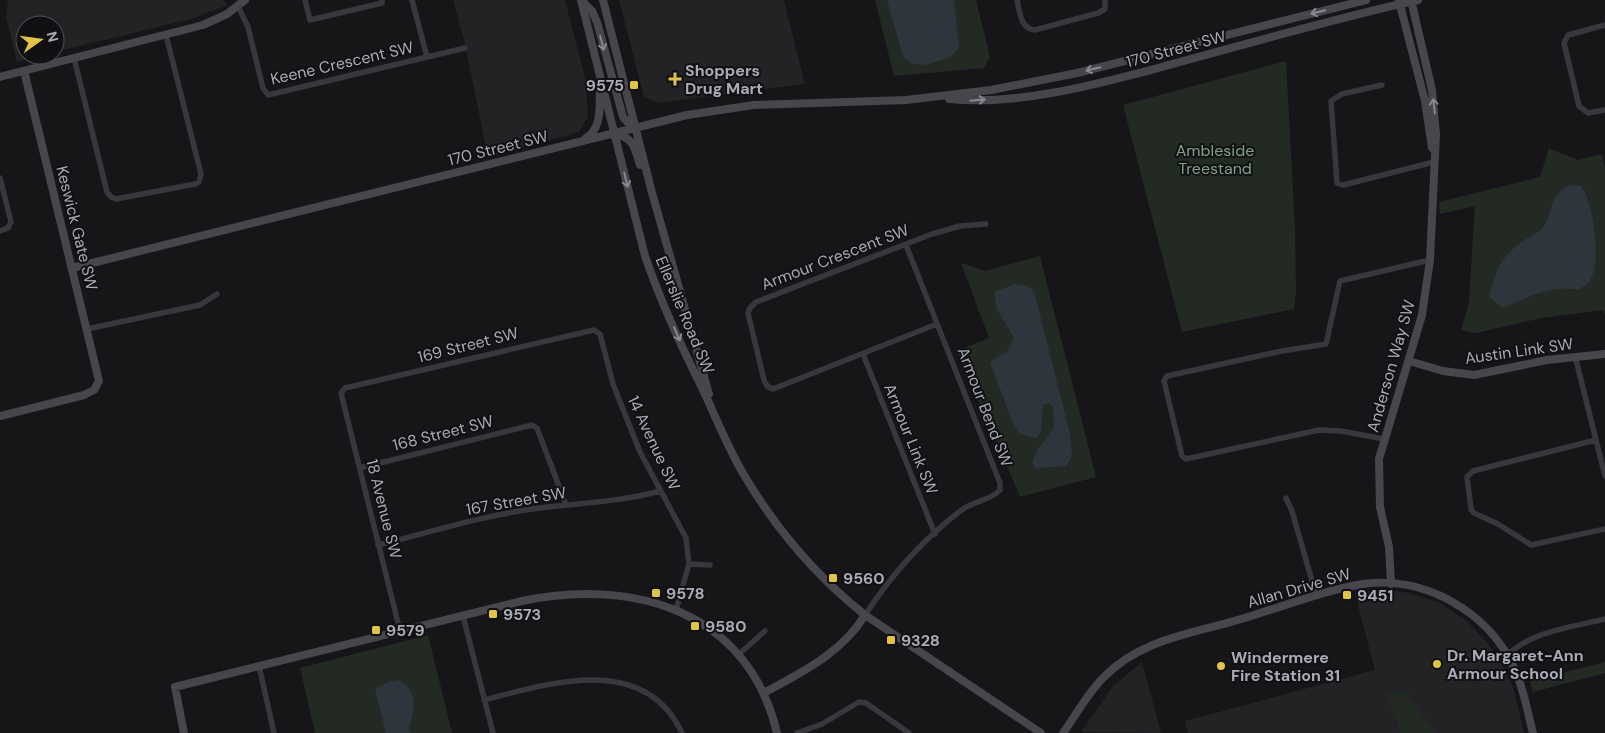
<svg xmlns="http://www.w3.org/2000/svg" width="1605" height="733" viewBox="0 0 1605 733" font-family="'DM Sans',sans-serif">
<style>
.built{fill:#232225}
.green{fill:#232a24}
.water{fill:#2f353d}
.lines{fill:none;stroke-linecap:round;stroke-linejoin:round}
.street{stroke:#38383c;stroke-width:5.5}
.secondary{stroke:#46464c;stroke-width:8}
.oneway{stroke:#868892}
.poi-dot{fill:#e1c445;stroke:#111113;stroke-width:2}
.labels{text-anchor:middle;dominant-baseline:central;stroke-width:4;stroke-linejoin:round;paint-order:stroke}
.street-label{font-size:16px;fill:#a9abb7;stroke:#111113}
.poi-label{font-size:16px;font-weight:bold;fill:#a9abb7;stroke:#111113;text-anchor:start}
.park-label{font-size:16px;fill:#82a089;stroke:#111113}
</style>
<rect width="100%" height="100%" fill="#161618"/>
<path class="built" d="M 8,0 L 224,0 L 228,5 L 191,19 L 55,52 L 55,25 L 25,25 L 25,55 L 44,55 L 17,62 L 6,16 Z
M 453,0 L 565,0 L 586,81 L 588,117 L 579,132 L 488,157 L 464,40 Z
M 619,0 L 784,0 L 805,84 L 658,103 L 644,97 Z
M 1381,589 L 1409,593 L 1440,603 L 1467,621 L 1489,645 L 1505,670 L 1514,690 L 1524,733 L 1188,733 L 1185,721 L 1375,670 L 1355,594 Z
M 1142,662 L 1161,733 L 1081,732 L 1113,686 Z"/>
<path class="green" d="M 875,0 L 976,0 L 990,57 L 984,68 L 894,76 Z
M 1286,61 L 1295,228 L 1296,291 L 1294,309 L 1182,332 L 1123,105 Z
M 1549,148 L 1578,160 L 1602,154 L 1605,168 L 1605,315 L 1603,310 L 1541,318 L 1476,333 L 1461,330 L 1469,302 L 1475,206 L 1440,214 L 1439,202 L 1540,177 Z
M 1040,256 L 1096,477 L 1020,497 L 957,351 L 989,338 L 961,263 L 985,271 Z
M 428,635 L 452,733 L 315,733 L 300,668 Z
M 1605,662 L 1605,673 L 1533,692 L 1530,681 Z
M 1406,692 L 1436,733 L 1401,733 L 1386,693 Z"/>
<path class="water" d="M 887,0 L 954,0 L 959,48 L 949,58 L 925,65 L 912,64 L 903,57 Z
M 1571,185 L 1581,186 C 1594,202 1602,266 1589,282 C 1586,285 1582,287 1579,290 C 1552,284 1528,297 1503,308 L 1489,297 C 1497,270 1498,259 1522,242 C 1528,237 1537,234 1542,229 C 1553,217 1546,196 1571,185 Z
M 1015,284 L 1027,286 L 1034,291 L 1070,434 L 1072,456 L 1066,466 L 1036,468 L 1032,462 L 1038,449 L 1054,428 L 1053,407 L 1049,403 L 1043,405 L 1041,431 L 1037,438 L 1020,434 L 1012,421 L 990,362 L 1008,351 L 1014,338 L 997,309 L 994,292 Z
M 399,680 C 419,692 414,709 409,729 L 411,733 L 386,733 L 375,689 L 388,682 Z"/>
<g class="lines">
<path class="street" d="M 305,0 L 310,20 L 382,3 L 382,0
M 412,0 L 427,57
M 1017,0 C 1020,12 1020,29 1035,30 L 1098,13 L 1105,9 L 1105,0
M 238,6 L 248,27 L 263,88 L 268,95 L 465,48
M 1605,25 L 1572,34 L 1568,35 L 1564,43 L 1579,106 L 1588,113 L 1605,110
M 74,58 L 107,192 L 111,197 L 116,199 L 195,184 L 199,182 L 201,174 L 166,35
M 1382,85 L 1342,94 L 1331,101 L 1337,183 L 1343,185 L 1434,162
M 0,178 L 11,222 L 8,228 L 0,231
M 937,324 L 773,389 L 767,386 L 764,380 L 748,313 L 750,308 L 756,302 L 932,234 L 960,226 L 986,224
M 87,329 L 200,305 L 217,294
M 863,354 L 935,534
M 1575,356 L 1605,476
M 1384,439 L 1341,431 L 1319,430 L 1186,459 L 1182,456 L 1164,381 L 1167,376 L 1282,351 L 1326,344 L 1340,281 L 1430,260
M 1596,440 L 1473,471 L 1467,477 L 1471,509 L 1474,513 L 1498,524 L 1531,545 L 1605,529
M 360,468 L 532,425 L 537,428 L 566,505
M 1286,498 L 1292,511 L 1316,595
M 378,545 C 431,532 485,515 539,508 C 580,503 620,502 660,491
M 689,564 L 710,565
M 865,615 C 892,574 924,538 963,509 C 975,501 991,500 1000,490 L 1000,483 L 906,245
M 463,616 L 493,733
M 400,631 L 341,393 L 345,388 L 594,330 L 600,334 L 613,384 L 640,452 L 686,538 L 689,564 L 676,610
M 738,655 L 765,631
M 1508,655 C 1531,631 1573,627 1605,619
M 259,666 L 274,733
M 484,700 C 550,683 645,653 682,733
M 797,733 L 822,724 L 859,702 L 866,703 L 909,733"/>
<path class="secondary" d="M 581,0 L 645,256 C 661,303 682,348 704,392 C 717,420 728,448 744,475 C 776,529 816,576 865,615 L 1041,733
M 581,0 L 592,11 L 597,22 L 623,117 L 631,126 L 636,128
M 603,0 L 651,189 L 709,394
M 1399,1 L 1425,101 L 1432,148
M 0,77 L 203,25 L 227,14 L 245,0
M 949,99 C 1015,106 1094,85 1158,68 C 1244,45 1331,19 1418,0
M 616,134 C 634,138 635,149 640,165
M 586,138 C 603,128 599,104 600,87
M 72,268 L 687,115 L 754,105 L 906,100 L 991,90 L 1077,73 L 1366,0
M 1409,361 L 1443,371 L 1474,375 L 1547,360 L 1605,354
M 0,416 L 84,395 L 94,390 L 99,381 L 24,71
M 1391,584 L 1389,547 L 1380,507 L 1379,459 L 1422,315 L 1430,260 L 1436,134 L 1432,90 L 1411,0
M 764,693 C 802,672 842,653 865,615
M 184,733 L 175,687 L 522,601 C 633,578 748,610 777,733
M 1063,733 C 1076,715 1087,694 1103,678 C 1143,636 1201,633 1254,615 C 1290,604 1326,590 1363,584 C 1424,575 1489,612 1514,668 C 1524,688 1527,711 1533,733"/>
</g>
<defs><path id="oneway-shaft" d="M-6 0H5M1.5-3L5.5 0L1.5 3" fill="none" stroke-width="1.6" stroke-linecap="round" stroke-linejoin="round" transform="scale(1.25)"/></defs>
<g class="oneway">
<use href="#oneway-shaft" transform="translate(1318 12) rotate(166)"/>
<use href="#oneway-shaft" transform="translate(602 43) rotate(75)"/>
<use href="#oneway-shaft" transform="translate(1093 69) rotate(166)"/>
<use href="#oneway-shaft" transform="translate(978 100) rotate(-6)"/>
<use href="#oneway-shaft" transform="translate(1434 106) rotate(-97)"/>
<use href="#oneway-shaft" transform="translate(626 180) rotate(76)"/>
<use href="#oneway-shaft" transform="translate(677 334) rotate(66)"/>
</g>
<g class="poi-dot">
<path d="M672.5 71.5h5v5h5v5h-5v5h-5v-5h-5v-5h5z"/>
<rect x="629" y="80" width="10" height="10" rx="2.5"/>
<rect x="828" y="573" width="10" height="10" rx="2.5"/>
<rect x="651" y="588" width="10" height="10" rx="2.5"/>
<rect x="1342" y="590" width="10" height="10" rx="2.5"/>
<rect x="488" y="609" width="10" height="10" rx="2.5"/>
<rect x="690" y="621" width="10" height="10" rx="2.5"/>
<rect x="371" y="625" width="10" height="10" rx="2.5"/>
<rect x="886" y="635" width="10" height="10" rx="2.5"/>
<circle cx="1437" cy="664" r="5"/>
<circle cx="1221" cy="666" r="5"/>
</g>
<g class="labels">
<g class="street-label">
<text transform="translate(1176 49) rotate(-15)">170 Street SW</text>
<text transform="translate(342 63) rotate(-13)">Keene Crescent SW</text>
<text transform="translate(498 148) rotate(-14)">170 Street SW</text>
<text transform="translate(77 228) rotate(76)">Keswick Gate SW</text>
<text transform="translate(835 257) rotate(-21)">Armour Crescent SW</text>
<text transform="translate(685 315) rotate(67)">Ellerslie Road SW</text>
<text transform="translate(468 345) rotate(-14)">169 Street SW</text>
<text transform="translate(1519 351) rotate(-8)">Austin Link SW</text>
<text transform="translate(1391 366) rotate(-74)">Anderson Way SW</text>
<text transform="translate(985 407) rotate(69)">Armour Bend SW</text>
<text transform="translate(443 433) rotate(-14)">168 Street SW</text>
<text transform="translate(911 439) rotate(68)">Armour Link SW</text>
<text transform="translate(654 443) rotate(65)">14 Avenue SW</text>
<text transform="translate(516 501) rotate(-10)">167 Street SW</text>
<text transform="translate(384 509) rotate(76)">18 Avenue SW</text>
<text transform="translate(1299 588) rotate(-16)">Allan Drive SW</text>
</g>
<g class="poi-label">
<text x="685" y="70">Shoppers<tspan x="685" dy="18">Drug Mart</tspan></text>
<text x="624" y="85" text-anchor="end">9575</text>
<text x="843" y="578">9560</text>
<text x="666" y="593">9578</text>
<text x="1357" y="595">9451</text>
<text x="503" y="614">9573</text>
<text x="705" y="626">9580</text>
<text x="386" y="630">9579</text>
<text x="901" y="640">9328</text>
<text x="1447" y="655">Dr. Margaret-Ann<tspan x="1447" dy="18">Armour School</tspan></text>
<text x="1231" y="657">Windermere<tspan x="1231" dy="18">Fire Station 31</tspan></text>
</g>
<g class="park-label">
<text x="1215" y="150">Ambleside<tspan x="1215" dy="18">Treestand</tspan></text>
</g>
</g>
<g transform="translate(40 40) rotate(76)"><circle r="24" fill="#111113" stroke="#4e4f55"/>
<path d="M0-4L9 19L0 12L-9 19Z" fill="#e1c445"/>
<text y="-8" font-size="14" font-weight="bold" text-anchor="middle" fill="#a9abb7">N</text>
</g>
</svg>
